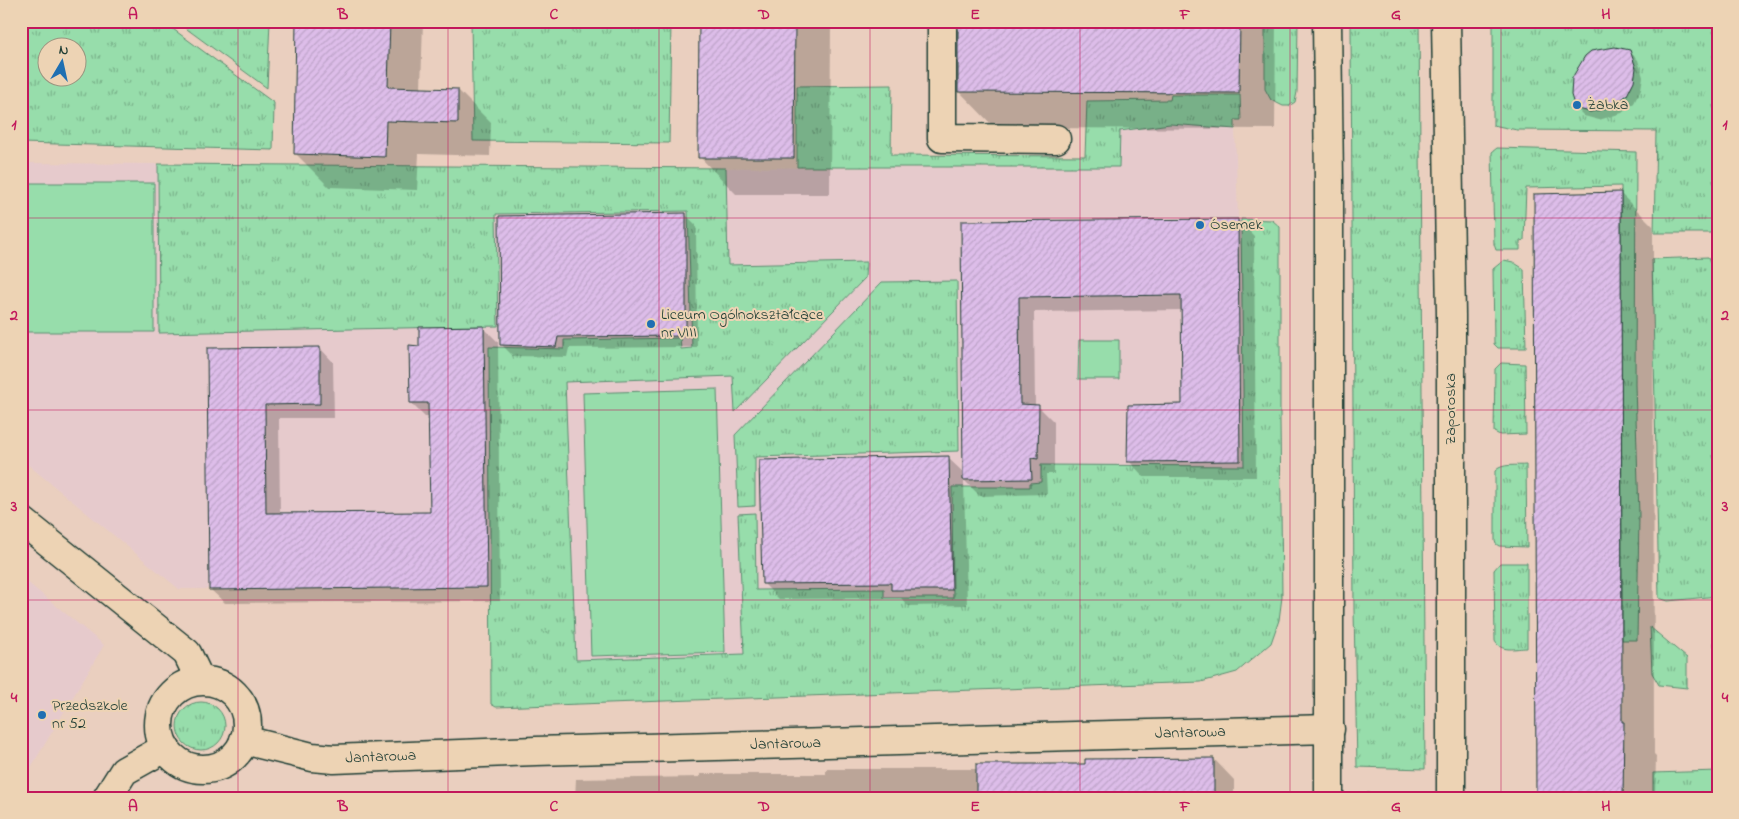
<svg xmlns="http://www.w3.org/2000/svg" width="1739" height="819" viewBox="0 0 1739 819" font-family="'Indie Flower',sans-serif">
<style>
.built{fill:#e6cacc}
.grass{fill:url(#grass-tufts);stroke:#5b8d70;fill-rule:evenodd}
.pitch{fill:#97ddab;stroke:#5b8d70}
.shadow{fill:#0003}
.building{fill:url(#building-hatch);stroke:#1f3d34}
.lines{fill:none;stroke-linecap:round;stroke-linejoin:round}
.street-casing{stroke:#1f3d34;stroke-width:31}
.secondary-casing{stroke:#1f3d34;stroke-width:31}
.street{stroke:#edd3b4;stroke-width:28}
.secondary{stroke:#edd3b4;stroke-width:28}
.grid{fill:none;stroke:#c2185b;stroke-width:1;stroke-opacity:0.55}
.poi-dot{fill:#1f6fb2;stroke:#edd3b4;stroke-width:2}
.labels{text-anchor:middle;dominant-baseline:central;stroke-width:4;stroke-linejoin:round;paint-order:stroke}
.poi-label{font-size:16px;fill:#1f3d34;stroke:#edd3b4;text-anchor:start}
.street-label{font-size:16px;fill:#1f3d34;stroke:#edd3b4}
.neatline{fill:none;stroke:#c2185b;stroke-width:2}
.grid-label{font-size:16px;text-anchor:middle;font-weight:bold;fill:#c2185b}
</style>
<defs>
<pattern id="grass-tufts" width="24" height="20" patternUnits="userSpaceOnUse" patternTransform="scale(1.25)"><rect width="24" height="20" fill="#97ddab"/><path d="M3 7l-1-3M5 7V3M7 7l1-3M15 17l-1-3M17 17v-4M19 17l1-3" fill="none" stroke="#7bb48c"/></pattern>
<pattern id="building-hatch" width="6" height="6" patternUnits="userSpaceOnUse" patternTransform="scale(1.25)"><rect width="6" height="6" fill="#ddbde9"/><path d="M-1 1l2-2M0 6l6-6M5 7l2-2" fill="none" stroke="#bda3c8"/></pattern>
</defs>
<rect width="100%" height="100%" fill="#eacfbf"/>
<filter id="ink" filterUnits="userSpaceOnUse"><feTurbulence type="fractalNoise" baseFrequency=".02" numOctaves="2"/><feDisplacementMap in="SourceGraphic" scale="10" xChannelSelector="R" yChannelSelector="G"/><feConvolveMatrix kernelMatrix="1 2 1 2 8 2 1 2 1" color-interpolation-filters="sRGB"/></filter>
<g filter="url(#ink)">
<path class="built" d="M 1170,124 L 1235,129 L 1238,219 L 1272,220 L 1280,227 L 1280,421 L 1282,597 L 1279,620 L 1271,643 L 1237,672 L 491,704 L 490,588 L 179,589 L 21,459 L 21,163 L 692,168 L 1119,167 L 1119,131 Z
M 21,577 L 104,645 L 21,784 Z"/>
<path class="grass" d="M 21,21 L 162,21 L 274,103 L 273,150 L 21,143 ZM 48,48 L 78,48 L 78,78 L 48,78 Z
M 177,21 L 270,21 L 267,88 L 176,21 Z
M 471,21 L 671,21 L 669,143 L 473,141 Z
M 1265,21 L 1298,21 L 1297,92 L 1295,102 L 1289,106 L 1283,106 L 1271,100 L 1265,89 Z
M 1351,21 L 1419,21 L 1425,769 L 1357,767 L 1354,610 Z
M 1493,21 L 1718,21 L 1718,233 L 1654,233 L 1656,131 L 1517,130 L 1493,125 Z
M 892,85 L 891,155 L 1085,156 L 1087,101 L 1170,100 L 1171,95 L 1240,95 L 1241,120 L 1235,120 L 1235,129 L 1170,124 L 1120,131 L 1119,167 L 797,167 L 797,86 Z
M 1497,148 L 1636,152 L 1635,385 L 1639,515 L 1637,640 L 1622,640 L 1621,186 L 1526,188 L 1524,240 L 1520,241 L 1520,250 L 1496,250 L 1494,244 L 1492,152 Z
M 158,164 L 726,168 L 728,265 L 866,262 L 865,278 L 735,412 L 733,376 L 565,382 L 576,660 L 744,654 L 738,514 L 755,513 L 756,590 L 884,589 L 884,598 L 953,598 L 952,487 L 1030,487 L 1030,483 L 1041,482 L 1041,465 L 1244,466 L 1241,219 L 1272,220 L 1280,227 L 1280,421 L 1282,597 L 1279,620 L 1271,643 L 1237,672 L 1201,682 L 496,707 L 491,704 L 489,347 L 564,349 L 564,340 L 680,338 L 681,349 L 692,348 L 688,211 L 496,214 L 498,326 L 159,333 Z
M 1708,257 L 1713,270 L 1713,331 L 1718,331 L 1718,596 L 1668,601 L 1659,598 L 1652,259 Z
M 1504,260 L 1513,262 L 1524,269 L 1526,348 L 1498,348 L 1494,344 L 1493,269 Z
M 957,281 L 959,451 L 755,457 L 755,506 L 738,507 L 735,435 L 882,282 Z
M 1501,363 L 1525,364 L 1526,434 L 1500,435 L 1494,432 L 1495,369 Z
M 1526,465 L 1527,547 L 1499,546 L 1496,544 L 1495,541 L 1495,471 C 1502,463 1517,466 1526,465 Z
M 1500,563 L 1527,563 L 1527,648 C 1516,648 1501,653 1495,641 L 1494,570 Z
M 1650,627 L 1687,658 L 1687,688 L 1659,685 L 1652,673 Z
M177 726a24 24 0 1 1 48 0a24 24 0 1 1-48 0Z
M 1718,771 L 1718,798 L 1653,798 L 1653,773 Z
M 1358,793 L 1424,793 L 1424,798 L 1358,798 Z"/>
<path class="pitch" d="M 21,183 L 154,183 L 154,332 L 21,332 Z
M 1079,340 L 1119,340 L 1119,379 L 1078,379 Z
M 717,389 L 725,652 L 591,656 L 583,393 Z"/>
<path class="shadow" d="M 21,21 L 24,21 L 23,188 L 21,188 Z
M 297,21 L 423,21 L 421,89 L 458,90 L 491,123 L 490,156 L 419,154 L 417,190 L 329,187 L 296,154 Z
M 700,21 L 831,21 L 830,194 L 736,194 L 700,157 Z
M 959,21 L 1276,21 L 1275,129 L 995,128 L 959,91 Z
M 1630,52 L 1638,60 L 1643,77 L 1641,89 L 1634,103 L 1622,113 L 1599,120 L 1584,116 L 1576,108 Z
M 1621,194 L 1653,226 L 1654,754 L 1656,756 L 1655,798 L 1538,798 Z
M 685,214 L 696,225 L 697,347 L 569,348 L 567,357 L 513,356 L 502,345 Z
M 1238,220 L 1254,236 L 1256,477 L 1144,477 L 1129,461 L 1184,405 L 1183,310 L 1034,312 L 1035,406 L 1038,406 L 1054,422 L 1054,474 L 1046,474 L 1047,494 L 980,496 L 964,480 L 967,605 L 908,606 L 901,598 L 779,599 L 763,583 L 948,458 L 964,473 L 962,223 Z
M 1714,271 L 1718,271 L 1718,334 L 1714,330 Z
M 484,328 L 498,342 L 500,601 L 225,603 L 211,590 L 208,349 L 320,348 L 333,362 L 334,418 L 279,418 L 280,514 L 431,513 L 430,417 L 425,417 L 411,403 L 420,347 Z
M 1712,607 L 1718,607 L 1718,651 L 1713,646 Z
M 1214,759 L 1234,780 L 1234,798 L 575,798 L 576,779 L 700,777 L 700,774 L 826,774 L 826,769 L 977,769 Z"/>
<path class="building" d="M 296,21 L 390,21 L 388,87 L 458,89 L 458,123 L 386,121 L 385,157 L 294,154 Z
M 699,21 L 795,21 L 794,158 L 698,158 Z
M 958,21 L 1240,21 L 1239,93 L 958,92 Z
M 1615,47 L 1630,50 L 1636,68 L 1634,81 L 1627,95 L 1614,105 L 1600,110 L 1590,112 L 1575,108 L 1571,95 L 1572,78 L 1585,56 L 1591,51 Z
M 1621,192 L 1622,722 L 1624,722 L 1623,798 L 1536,798 L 1534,194 Z
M 686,213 L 686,336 L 558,337 L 556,347 L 500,345 L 499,216 Z
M 1238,219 L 1240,461 L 1127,462 L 1128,405 L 1182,404 L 1181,295 L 1019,297 L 1020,404 L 1039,405 L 1038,459 L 1031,458 L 1032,479 L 963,480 L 961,221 Z
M 484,326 L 487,587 L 209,590 L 207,348 L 320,347 L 320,404 L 265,405 L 266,513 L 430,512 L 428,403 L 410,403 L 409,345 L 419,346 L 419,327 Z
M 949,456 L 952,590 L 891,590 L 891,583 L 762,584 L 759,460 Z
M 1214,758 L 1214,798 L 976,798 L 976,764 L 1085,764 L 1085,759 Z"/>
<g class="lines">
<g class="street-casing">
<g id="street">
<path d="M 942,21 L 942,138 L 1056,139"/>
<path d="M 21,520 L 187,653 L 200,680"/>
<circle cx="203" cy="725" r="44"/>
<path id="s1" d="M 244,740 L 312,757 L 334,759 L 536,751 L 1330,729"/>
<path d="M 107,798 L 124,771 L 165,748"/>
</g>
</g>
<g class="secondary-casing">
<path id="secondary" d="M 1327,21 L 1329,182 L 1329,798
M 1446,21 L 1451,315 L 1451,798"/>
</g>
<use href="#street" class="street"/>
<use href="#secondary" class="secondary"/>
</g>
</g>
<path class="grid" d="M 238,21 L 238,798M 448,21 L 448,798M 659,21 L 659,798M 870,21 L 870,798M 1080,21 L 1080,798M 1290,21 L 1290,798M 1501,21 L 1501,798M 21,218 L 1718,218M 21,410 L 1718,410M 21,600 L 1718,600"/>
<g class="poi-dot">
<circle cx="1577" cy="105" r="5"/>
<circle cx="1200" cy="225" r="5"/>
<circle cx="651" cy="324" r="5"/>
<circle cx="42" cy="715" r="5"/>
</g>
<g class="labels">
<g class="poi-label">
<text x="1587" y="105">Żabka</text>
<text x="1210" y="225">Ósemek</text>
<text x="661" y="315">Liceum Ogólnokształcące<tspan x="661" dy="18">nr VIII</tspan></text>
<text x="52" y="706">Przedszkole<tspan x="52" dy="18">nr 52</tspan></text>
</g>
<g class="street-label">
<text transform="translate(1451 409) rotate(-90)">Zaporoska</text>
<text stroke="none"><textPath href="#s1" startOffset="949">Jantarowa</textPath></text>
<text stroke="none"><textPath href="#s1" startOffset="544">Jantarowa</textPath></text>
<text stroke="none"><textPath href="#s1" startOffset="139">Jantarowa</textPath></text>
</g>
</g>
<rect width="1739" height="819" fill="none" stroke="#edd3b4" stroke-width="55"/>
<g transform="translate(62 62) rotate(9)"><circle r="24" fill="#edd3b4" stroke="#9b9781"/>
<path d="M0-4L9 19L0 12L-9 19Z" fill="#1f6fb2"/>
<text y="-8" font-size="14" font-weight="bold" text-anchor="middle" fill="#1f3d34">N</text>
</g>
<rect x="28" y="28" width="1684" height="764" class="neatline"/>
<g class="grid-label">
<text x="133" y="19">A</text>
<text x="343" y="19">B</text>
<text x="554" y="19">C</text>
<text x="764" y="19">D</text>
<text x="975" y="19">E</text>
<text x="1185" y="19">F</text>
<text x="1396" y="19">G</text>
<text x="1606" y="19">H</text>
<text x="14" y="129">1</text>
<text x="1725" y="129">1</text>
<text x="14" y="320">2</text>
<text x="1725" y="320">2</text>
<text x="14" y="511">3</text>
<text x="1725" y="511">3</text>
<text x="14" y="702">4</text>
<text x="1725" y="702">4</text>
<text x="133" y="811">A</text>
<text x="343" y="811">B</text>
<text x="554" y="811">C</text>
<text x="764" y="811">D</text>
<text x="975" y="811">E</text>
<text x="1185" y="811">F</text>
<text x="1396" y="811">G</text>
<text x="1606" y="811">H</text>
</g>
</svg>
